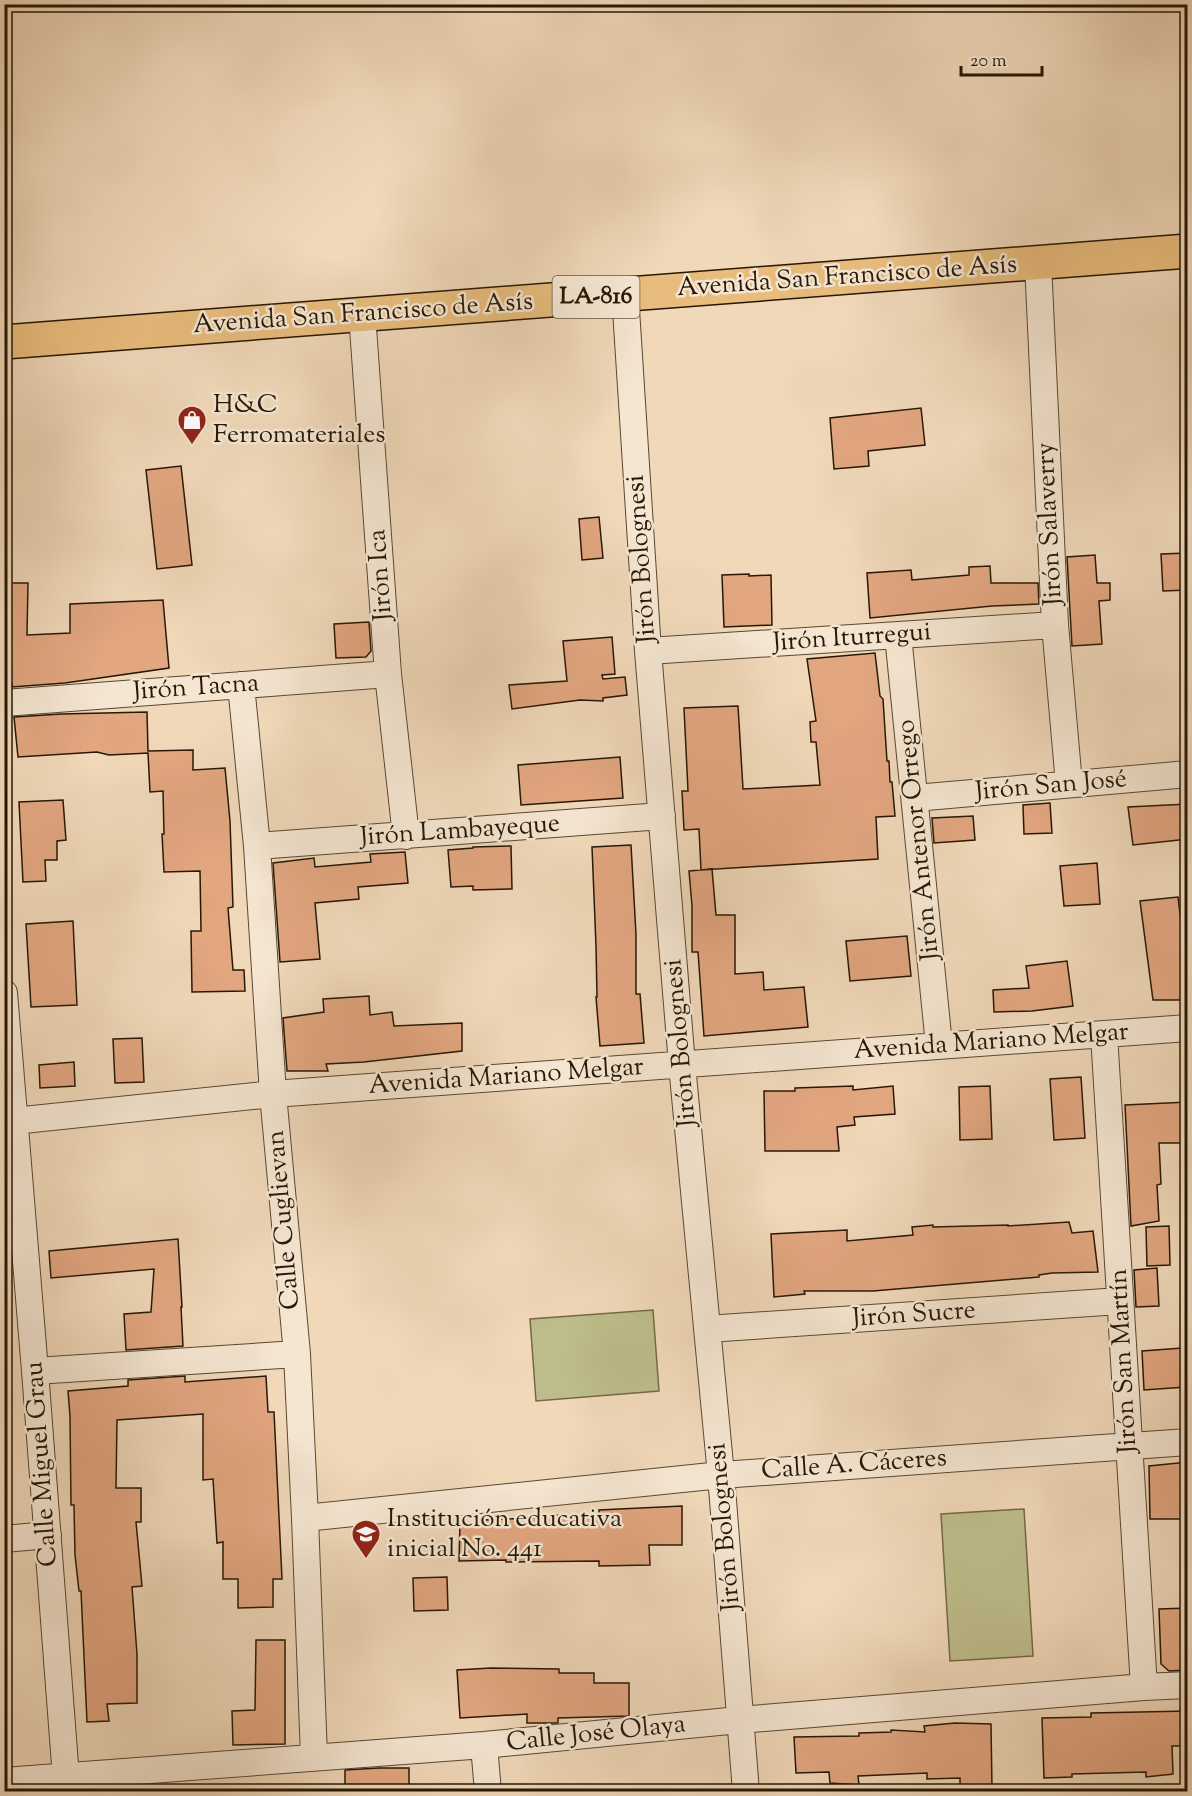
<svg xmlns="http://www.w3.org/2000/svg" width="1192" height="1796" viewBox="0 0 1192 1796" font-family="'Sorts Mill Goudy',serif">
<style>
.green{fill:#bebd8b;stroke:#726a48;stroke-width:1.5}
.building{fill:#e2a681;stroke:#261805;stroke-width:1.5}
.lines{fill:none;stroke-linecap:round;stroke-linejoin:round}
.minor-casing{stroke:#584832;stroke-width:28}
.trunk-casing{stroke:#261805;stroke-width:36}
.minor{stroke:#f5e6d2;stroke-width:26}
.trunk{stroke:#e8bc7c;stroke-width:33}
.labels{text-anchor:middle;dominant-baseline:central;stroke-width:5;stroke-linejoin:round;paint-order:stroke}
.shield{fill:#f5e6d2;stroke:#645642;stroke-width:1.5}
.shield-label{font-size:24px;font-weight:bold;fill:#261805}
.street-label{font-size:26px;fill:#261805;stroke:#f5e6d2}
.poi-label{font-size:26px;fill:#261805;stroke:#f5e6d2;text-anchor:start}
</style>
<rect width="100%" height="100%" fill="#f0d8b9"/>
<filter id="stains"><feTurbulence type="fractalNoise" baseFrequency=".00333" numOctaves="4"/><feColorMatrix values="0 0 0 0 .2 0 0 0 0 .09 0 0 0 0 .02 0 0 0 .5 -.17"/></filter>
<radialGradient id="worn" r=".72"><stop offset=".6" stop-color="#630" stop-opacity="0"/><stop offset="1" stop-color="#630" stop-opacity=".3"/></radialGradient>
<path class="green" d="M 653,1310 L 659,1391 L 536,1401 L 530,1319 Z
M 1024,1509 L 1033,1656 L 950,1661 L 941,1514 Z"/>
<path class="building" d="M 921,408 L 925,445 L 868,451 L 869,466 L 834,469 L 830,418 Z
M 181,466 L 192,565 L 157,569 L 146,470 Z
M 599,517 L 603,558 L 582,560 L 579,519 Z
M 1188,553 L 1188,590 L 1163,591 L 1161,554 Z
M 1095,555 L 1097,583 L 1110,583 L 1110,600 L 1099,601 L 1102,644 L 1072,646 L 1067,557 Z
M 990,566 L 991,583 L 1038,583 L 1039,604 L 992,606 L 870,618 L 867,573 L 911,570 L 912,580 L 969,575 L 969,567 Z
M 749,574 L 749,576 L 771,575 L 772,625 L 724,627 L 722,575 Z
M 6,583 L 28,583 L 27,635 L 70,633 L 70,604 L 163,600 L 169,668 L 65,683 L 12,687 L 12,684 L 10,684 Z
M 369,622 L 371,651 L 366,657 L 336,658 L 334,624 Z
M 612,637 L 615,674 L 602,675 L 603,679 L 625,677 L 627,695 L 603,698 L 603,701 L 580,700 L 512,709 L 509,685 L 567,681 L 563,641 Z
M 875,653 L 880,696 L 883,699 L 887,761 L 889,761 L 890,782 L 892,782 L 895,816 L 876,817 L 878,859 L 701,870 L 699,829 L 684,830 L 682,791 L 688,791 L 684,708 L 738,706 L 743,789 L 820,785 L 816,742 L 811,742 L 810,722 L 816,721 L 807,659 Z
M 147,712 L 148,751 L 193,750 L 193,770 L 225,768 L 230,821 L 233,907 L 228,908 L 233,970 L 244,970 L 245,991 L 192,992 L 191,931 L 201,931 L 200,871 L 164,872 L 162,834 L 164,834 L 163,791 L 150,792 L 148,753 L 109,755 L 97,752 L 18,757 L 14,717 L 61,714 Z
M 620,757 L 623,798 L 521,805 L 518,765 Z
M 63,800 L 66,840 L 57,841 L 57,860 L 45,860 L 46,881 L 23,882 L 19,802 Z
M 1050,803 L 1052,833 L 1024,834 L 1023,805 Z
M 1188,804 L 1188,839 L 1133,845 L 1128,807 Z
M 973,816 L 975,840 L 934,843 L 932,818 Z
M 631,845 L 636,934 L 636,994 L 640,994 L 644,1043 L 600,1046 L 596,997 L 597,997 L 596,946 L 592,847 Z
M 511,846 L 512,889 L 473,890 L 473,886 L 451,887 L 448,850 L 473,848 L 473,847 Z
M 405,852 L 408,883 L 358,887 L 359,899 L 315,903 L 320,959 L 280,962 L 273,863 L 314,858 L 315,867 L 371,862 L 370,854 Z
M 1097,863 L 1100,904 L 1064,906 L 1060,866 Z
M 712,869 L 716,915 L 735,915 L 735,974 L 763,972 L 764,990 L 804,987 L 808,1027 L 704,1036 L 698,952 L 692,952 L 692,906 L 689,871 Z
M 1178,897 L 1181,922 L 1188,922 L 1188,1000 L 1153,1000 L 1140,901 Z
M 73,921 L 77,1005 L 31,1007 L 26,924 Z
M 907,936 L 911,976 L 850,981 L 846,941 Z
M 1067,961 L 1073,1006 L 1032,1011 L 994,1012 L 993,990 L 1029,988 L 1026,966 Z
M 369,996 L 370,1015 L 392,1012 L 394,1026 L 462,1023 L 462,1051 L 364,1062 L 326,1064 L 328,1071 L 287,1071 L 283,1018 L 324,1012 L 323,999 Z
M 142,1038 L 144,1082 L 115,1083 L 113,1039 Z
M 74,1062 L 75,1086 L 40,1088 L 39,1065 Z
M 1081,1077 L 1085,1138 L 1054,1140 L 1050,1079 Z
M 853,1086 L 853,1090 L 893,1086 L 895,1114 L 854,1117 L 855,1125 L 837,1127 L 839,1151 L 765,1151 L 764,1091 L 795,1091 L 795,1088 Z
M 990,1086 L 992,1139 L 960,1140 L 959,1087 Z
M 1188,1102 L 1188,1143 L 1159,1143 L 1161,1184 L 1157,1185 L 1159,1221 L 1131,1226 L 1125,1105 Z
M 1069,1222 L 1072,1233 L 1093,1231 L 1098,1272 L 1052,1273 L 1039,1275 L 1039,1277 L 873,1291 L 804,1291 L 805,1294 L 774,1297 L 771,1234 L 847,1230 L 847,1241 L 913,1235 L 912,1227 L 933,1225 L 933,1227 L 1008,1225 L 1008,1226 Z
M 1169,1226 L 1170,1265 L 1147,1266 L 1146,1227 Z
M 178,1239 L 182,1307 L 181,1307 L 183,1346 L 126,1350 L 124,1314 L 151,1312 L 154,1269 L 51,1278 L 49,1251 Z
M 1157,1268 L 1159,1306 L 1136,1307 L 1134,1270 Z
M 1182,1348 L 1186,1387 L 1144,1390 L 1142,1351 Z
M 185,1376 L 185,1382 L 266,1376 L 268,1412 L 274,1412 L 282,1579 L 273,1579 L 273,1607 L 238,1608 L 238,1579 L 223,1579 L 223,1542 L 217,1543 L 213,1479 L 203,1480 L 203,1414 L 117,1420 L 116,1488 L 141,1488 L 141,1522 L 136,1522 L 142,1586 L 132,1587 L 137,1654 L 137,1703 L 107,1704 L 109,1721 L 87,1722 L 81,1591 L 79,1591 L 75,1555 L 74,1505 L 71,1505 L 70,1416 L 68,1391 L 128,1386 L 128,1380 Z
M 1188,1462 L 1188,1519 L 1150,1519 L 1149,1466 Z
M 682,1506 L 682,1545 L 649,1545 L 650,1565 L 599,1566 L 599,1561 L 506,1562 L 506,1560 L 459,1561 L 460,1523 L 484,1524 L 484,1520 L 550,1517 L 550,1515 L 599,1516 L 599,1510 Z
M 447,1577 L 448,1610 L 414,1611 L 413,1578 Z
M 1188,1608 L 1188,1670 L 1169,1671 L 1161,1664 L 1159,1609 Z
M 256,1640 L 285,1640 L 285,1744 L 233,1745 L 232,1711 L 255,1710 Z
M 491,1668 L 559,1669 L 559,1673 L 594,1673 L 594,1683 L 629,1683 L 629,1716 L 558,1718 L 558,1723 L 527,1723 L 527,1714 L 460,1718 L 457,1670 Z
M 1188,1711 L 1188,1746 L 1172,1746 L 1173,1774 L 1146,1777 L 1146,1772 L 1072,1774 L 1072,1777 L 1044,1778 L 1042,1718 L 1091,1717 L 1091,1713 Z
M 955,1723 L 991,1724 L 992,1788 L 960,1789 L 960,1778 L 927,1779 L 927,1773 L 858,1776 L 859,1785 L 830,1783 L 829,1772 L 796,1773 L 794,1737 L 859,1736 L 859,1733 L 891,1732 L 891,1730 L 925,1732 L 924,1726 Z
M 379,1768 L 409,1768 L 409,1791 L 345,1791 L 345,1770 Z"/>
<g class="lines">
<g class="minor-casing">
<path id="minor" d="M 1038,263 L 1055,625 L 1069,784
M 625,294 L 648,651 L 682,1065 L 721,1475 L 746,1792
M 362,314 L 388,674 L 406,836
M 898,635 L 939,1045
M 648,651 L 1055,625
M 241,685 L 257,846 L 273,1094 L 297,1354 L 305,1518 L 314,1757
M 4,703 L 388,674
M 915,798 L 1188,774
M 257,846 L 662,816
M 4,993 L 35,1371 L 67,1791
M 1104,1034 L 1144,1687
M 4,1122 L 273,1094 L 1188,1028
M 707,1329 L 1120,1301
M 35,1371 L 297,1354
M 305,1518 L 721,1475 L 1188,1442
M 4,1539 L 48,1535
M 484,1745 L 488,1792
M 4,1781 L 484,1745 L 739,1720 L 1144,1687 L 1188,1685"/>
</g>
<g class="trunk-casing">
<path id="trunk" d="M 4,342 L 1188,251"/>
</g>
<use href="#minor" class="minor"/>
<use href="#trunk" class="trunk"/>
</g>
<defs>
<g id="shop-pin" transform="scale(1.5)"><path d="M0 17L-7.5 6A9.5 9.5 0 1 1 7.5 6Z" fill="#8f2418" stroke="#f5e6d2"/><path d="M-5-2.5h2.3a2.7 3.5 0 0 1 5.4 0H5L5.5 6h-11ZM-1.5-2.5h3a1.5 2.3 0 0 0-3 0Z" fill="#fff"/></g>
<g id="school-pin" transform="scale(1.5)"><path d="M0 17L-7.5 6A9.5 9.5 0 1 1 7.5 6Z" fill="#8f2418" stroke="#f5e6d2"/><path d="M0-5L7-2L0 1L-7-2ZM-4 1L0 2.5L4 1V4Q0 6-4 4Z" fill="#fff"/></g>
</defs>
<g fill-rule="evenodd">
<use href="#shop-pin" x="192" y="420"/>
<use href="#school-pin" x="366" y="1534"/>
</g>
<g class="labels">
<rect class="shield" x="552.5" y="276" width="87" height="42" rx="4.5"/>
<g class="shield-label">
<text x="596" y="297">LA-816</text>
</g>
<g class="street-label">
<text transform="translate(847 277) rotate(-4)">Avenida San Francisco de Asís</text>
<text transform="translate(363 314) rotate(-4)">Avenida San Francisco de Asís</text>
<text transform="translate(1050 524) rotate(-93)">Jirón Salaverry</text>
<text transform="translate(642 559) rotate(-94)">Jirón Bolognesi</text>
<text transform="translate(381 575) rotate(-94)">Jirón Ica</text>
<text transform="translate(852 638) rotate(-4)">Jirón Iturregui</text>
<text transform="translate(196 688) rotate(-4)">Jirón Tacna</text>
<text transform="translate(1051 786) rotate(-5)">Jirón San José</text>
<text transform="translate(460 831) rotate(-4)">Jirón Lambayeque</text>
<text transform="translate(919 840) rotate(-96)">Jirón Antenor Orrego</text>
<text transform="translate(991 1042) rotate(-4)">Avenida Mariano Melgar</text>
<text transform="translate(681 1043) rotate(-95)">Jirón Bolognesi</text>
<text transform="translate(506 1077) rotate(-4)">Avenida Mariano Melgar</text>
<text transform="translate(284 1220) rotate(-95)">Calle Cuglievan</text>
<text transform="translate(914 1315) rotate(-4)">Jirón Sucre</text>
<text transform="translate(1124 1361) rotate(-93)">Jirón San Martín</text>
<text transform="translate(42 1464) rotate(-94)">Calle Miguel Grau</text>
<text transform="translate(854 1465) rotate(-4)">Calle A. Cáceres</text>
<text transform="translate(725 1527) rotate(-95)">Jirón Bolognesi</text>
<text transform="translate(596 1734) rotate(-6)">Calle José Olaya</text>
</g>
<g class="poi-label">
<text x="213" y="405">H&amp;C<tspan x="213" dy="30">Ferromateriales</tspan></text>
<text x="387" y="1519">Institución educativa<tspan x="387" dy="30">inicial No. 441</tspan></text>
</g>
</g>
<rect width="1192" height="1796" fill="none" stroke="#f0d8b9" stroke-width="24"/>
<rect x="6" y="6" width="1180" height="1784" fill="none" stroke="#261805" stroke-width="3"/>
<rect x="12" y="12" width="1168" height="1772" fill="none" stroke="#261805" stroke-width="1.5"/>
<path d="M961 66v9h81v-9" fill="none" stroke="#261805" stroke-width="3"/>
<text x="970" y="66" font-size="18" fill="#261805" stroke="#f5e6d2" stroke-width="4.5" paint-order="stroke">20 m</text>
<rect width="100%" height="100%" filter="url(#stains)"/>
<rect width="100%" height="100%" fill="url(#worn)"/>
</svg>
